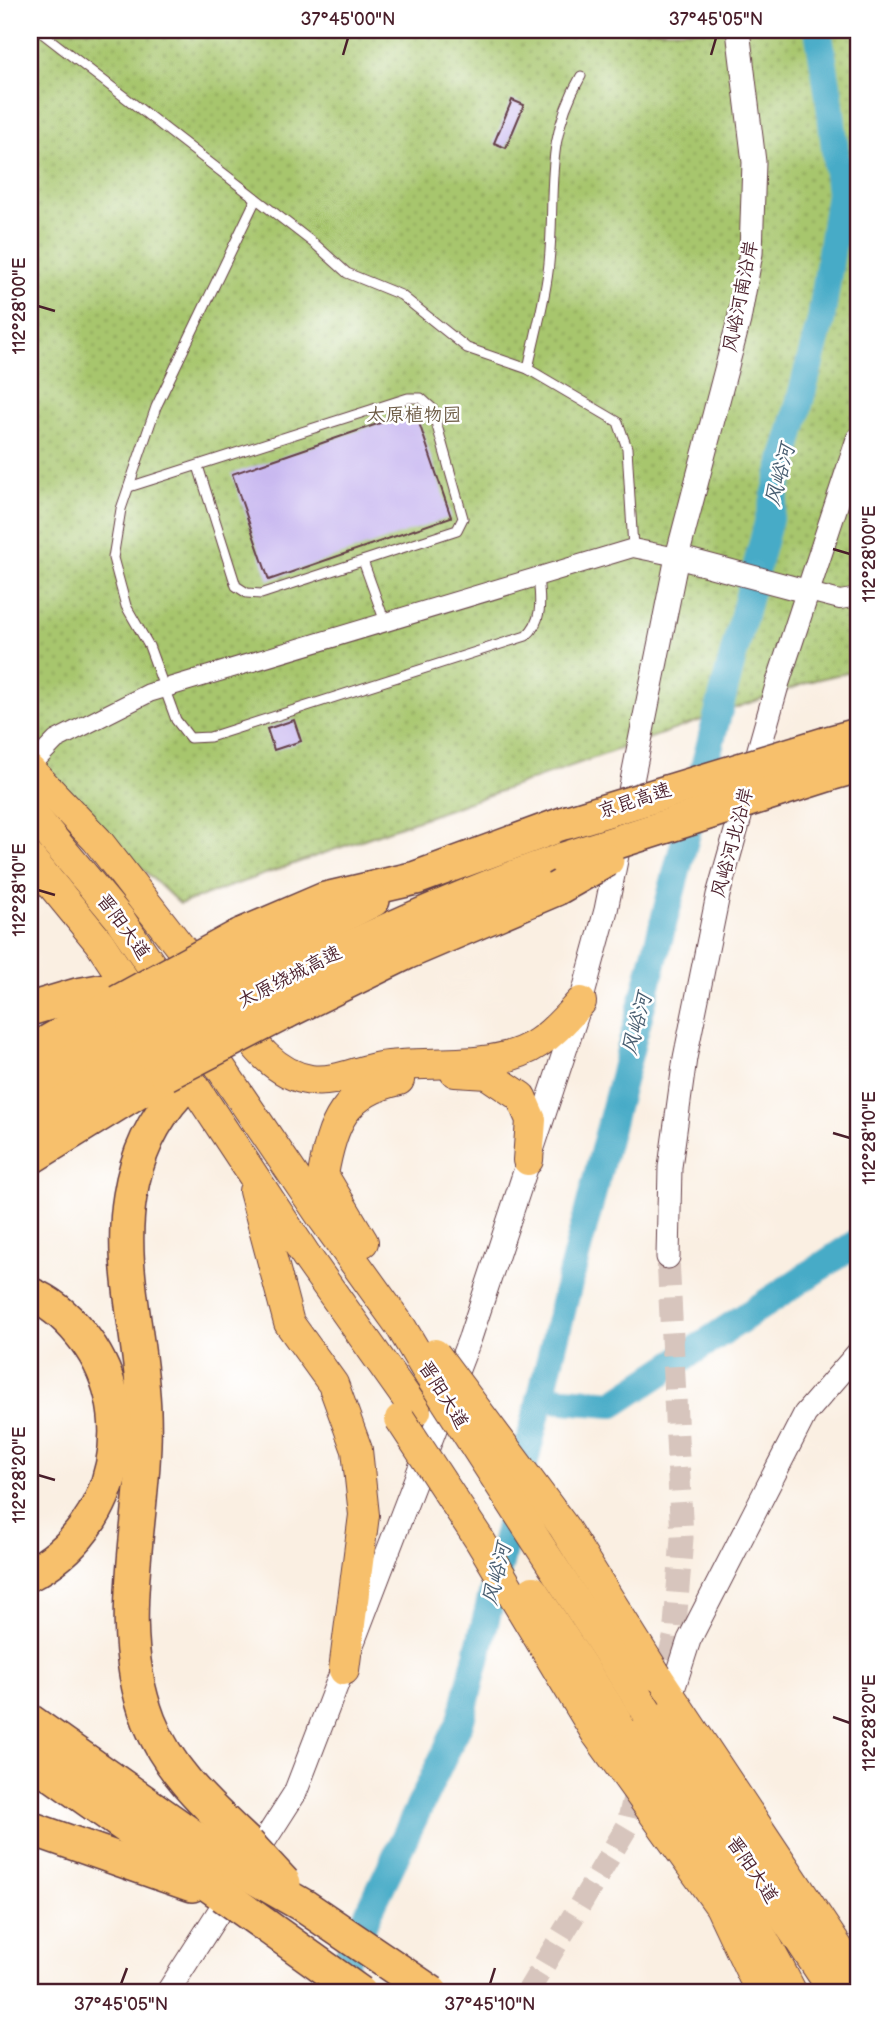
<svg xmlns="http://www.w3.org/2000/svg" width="888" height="2023" font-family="'Balsamiq Sans','LXGW WenKai TC',sans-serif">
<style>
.green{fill:url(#green-dots);stroke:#78724c;stroke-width:2}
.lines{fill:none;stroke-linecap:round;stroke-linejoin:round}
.river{stroke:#47abc7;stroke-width:28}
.building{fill:#c8b7f0}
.tertiary-tunnel{stroke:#d7c5bd;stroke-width:23;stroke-dasharray:23 11;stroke-linecap:butt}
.service-casing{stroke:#643e46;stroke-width:11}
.minor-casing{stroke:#643e46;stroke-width:20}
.tertiary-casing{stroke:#643e46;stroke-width:25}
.trunk-casing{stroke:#643e46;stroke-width:32}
.motorway-casing{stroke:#643e46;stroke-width:36}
.service{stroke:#fff;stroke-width:9}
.minor{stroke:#fff;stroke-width:18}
.tertiary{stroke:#fff;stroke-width:23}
.trunk{stroke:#f7c06c;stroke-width:30}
.motorway{stroke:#f7c06c;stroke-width:33}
.trunk-bridge-casing{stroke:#643e46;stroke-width:32;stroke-linecap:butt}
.motorway-bridge-casing{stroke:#643e46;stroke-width:36;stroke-linecap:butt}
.trunk-bridge{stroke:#f7c06c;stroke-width:30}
.motorway-bridge{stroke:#f7c06c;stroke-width:33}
.ticks{fill:none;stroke:#4a1f2b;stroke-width:2.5}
.labels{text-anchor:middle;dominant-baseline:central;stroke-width:5;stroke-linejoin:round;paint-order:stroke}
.street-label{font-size:19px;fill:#4a1f2b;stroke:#fff}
.park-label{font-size:19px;fill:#6b5942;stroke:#fff}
.water-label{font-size:21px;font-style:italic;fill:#495e71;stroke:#fff}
.neatline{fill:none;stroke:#4a1f2b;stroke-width:2.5}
.ticks-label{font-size:18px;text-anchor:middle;fill:#4a1f2b}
</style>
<defs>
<pattern id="green-dots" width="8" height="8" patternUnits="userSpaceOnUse" patternTransform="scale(1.75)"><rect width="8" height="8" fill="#a7c66d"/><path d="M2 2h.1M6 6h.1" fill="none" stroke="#8aa05a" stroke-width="1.8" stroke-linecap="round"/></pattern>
</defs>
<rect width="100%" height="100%" fill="#fff"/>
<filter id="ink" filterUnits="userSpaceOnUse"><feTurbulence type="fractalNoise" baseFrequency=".0143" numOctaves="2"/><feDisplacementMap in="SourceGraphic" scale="14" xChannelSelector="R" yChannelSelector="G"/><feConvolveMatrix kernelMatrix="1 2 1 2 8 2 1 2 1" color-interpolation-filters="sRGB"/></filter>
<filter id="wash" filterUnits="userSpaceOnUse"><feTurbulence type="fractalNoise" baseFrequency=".00686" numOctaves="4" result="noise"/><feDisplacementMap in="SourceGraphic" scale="28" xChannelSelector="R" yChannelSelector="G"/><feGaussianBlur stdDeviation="1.57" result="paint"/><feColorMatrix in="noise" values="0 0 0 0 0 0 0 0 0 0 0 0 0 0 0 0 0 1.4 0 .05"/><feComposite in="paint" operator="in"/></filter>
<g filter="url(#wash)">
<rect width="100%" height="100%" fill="#faefe2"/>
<path class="green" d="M30 30H858V670L815 680 180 904 30 764Z"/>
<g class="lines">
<g class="river">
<path d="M540 1398 613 1404 858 1242"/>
<path d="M330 1993 461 1720 566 1295 821 320 840 193 829 96 818 30"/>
</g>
</g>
<g id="blocks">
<g class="building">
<path d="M512 100 524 105 506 148 494 143Z"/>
<path d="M415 411 451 517 269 580 232 474Z"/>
<path d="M294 720 301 741 274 750 267 729Z"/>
</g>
</g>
</g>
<g filter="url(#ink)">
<use href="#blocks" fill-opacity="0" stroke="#643e46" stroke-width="2"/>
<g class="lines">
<g class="tertiary-tunnel">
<path d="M660 1693 674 1638 682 1538 668 1257"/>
<path d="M527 1993 627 1827 639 1777"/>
</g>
<g class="service-casing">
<g id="service">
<path d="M38 30 316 245 347 273 401 295 467 348 528 369 618 422 627 448 633 548"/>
<path d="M256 199 156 407 121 509 113 558 126 606 149 646 176 720 190 738 210 737 526 636C544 620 540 598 538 576"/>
<path d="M528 369C535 334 546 298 549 263 556 192 543 141 581 76"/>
<path d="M129 487 408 398H421L432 408 463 518 457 530 261 594 247 593 236 586 198 466"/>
<path d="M363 561 385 622"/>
</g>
</g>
<g class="minor-casing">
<g id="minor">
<path d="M809 592 840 600 858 597"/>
<path d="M30 767 56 740 149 693 633 548 677 557"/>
</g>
</g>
<g class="tertiary-casing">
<g id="tertiary">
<path d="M677 557 809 592"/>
<path d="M668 1257 670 1167 685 1058 718 895 778 682 858 439"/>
<path d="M671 1696 689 1640 805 1414 858 1353"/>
<path d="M167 1993 295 1793 470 1338 581 1002 606 910 677 557 739 320 751 253 754 162 738 30"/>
</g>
</g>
<g class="trunk-casing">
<g id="trunk">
<path d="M30 770 97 840 205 979"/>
<path d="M30 811 119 918 324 1220 401 1327 430 1376"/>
<path d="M30 858 99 942 309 1260 416 1411"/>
<path d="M231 1013C251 1041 274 1075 311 1080 335 1083 357 1071 380 1067 429 1059 495 1072 538 1043 555 1032 567 1017 581 1002"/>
<path d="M455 1072 487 1074 521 1097 531 1120 528 1160"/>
<path d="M254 1191 289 1323 333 1384 357 1450 364 1515 344 1670"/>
<path d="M363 1242 323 1175C332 1123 344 1092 399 1080"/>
<path d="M657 1676 858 1978"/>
<path d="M647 1712 835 1993"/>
<path d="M617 1720C680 1808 744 1896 792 1993"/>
<path d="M596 1733 720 1906 761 1993"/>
</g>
</g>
<g class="motorway-casing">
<g id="motorway">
<path d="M828 743 858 735"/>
<path d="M830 774 858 766"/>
<path d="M241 935 325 899 416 878 568 822"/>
<path d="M256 959 373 900"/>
<path d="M271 986C367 938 462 894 564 859"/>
<path d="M30 1009 77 995 111 989"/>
<path d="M286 1012 406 953 556 889"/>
<path d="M30 1052 118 1002"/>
<path d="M30 1086 134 1025"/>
<path d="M179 1092C152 1121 136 1158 130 1196 118 1267 142 1341 144 1412 148 1515 110 1621 149 1721 169 1772 209 1807 248 1844"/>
<path d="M30 1122 149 1052"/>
<path d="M30 1158 166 1074"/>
<path d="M30 1294C50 1302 66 1316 80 1333 144 1409 119 1529 30 1574"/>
<path d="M30 1721 238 1868"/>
<path d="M30 1759 223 1895"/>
<path d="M30 1828 192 1885"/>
</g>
</g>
<use href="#service" class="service"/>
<use href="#minor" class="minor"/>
<use href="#tertiary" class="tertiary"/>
<use href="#trunk" class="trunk"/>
<use href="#motorway" class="motorway"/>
<g class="trunk-bridge-casing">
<g id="trunk-bridge">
<path d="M435 1354 563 1526 657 1676"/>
<path d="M430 1376 647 1712"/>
<path d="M400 1419 479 1539 596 1733"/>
<path d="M533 1591 617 1720"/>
</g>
</g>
<g class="motorway-bridge-casing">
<g id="motorway-bridge">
<path d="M568 822 828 743"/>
<path d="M564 859 830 774"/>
<path d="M556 889 607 860"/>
<path d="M118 1002 241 935"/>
<path d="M134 1025 256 959"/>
<path d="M149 1052 271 986"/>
<path d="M166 1074 286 1012"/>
<path d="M248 1844 284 1883"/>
<path d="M238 1868 304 1906 432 1993"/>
<path d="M223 1895 360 1993"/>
</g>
</g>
<use href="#trunk-bridge" class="trunk-bridge"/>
<use href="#motorway-bridge" class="motorway-bridge"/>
</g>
</g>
<path class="ticks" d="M343 55 348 38M711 55 716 38M38 306 55 311M833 549 850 554M38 890 55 895M833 1133 850 1138M38 1475 55 1480M833 1717 850 1723M121 1984 127 1968M490 1984 495 1968"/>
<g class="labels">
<g class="street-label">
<text transform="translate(741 296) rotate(-79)">风峪河南沿岸</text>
<text transform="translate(635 801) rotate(-18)">京昆高速</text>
<text transform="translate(733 842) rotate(-75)">风峪河北沿岸</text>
<text transform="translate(123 927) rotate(54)">晋阳大道</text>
<text transform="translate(290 977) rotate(-27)">太原绕城高速</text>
<text transform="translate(443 1395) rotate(58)">晋阳大道</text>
<text transform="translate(752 1870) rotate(56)">晋阳大道</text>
</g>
<g class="park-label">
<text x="414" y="415">太原植物园</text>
</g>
<g class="water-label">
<text transform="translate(780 475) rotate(-75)">风峪河</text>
<text transform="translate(637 1024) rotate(-75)">风峪河</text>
<text transform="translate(497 1574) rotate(-76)">风峪河</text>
</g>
</g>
<rect width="888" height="2023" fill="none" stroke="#fff" stroke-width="77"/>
<rect x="38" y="38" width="812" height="1946" class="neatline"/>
<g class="ticks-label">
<text x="348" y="25">37°45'00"N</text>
<text x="716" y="25">37°45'05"N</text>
<text transform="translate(19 306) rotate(-90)" y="6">112°28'00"E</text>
<text transform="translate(869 554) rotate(-90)" y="6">112°28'00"E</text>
<text transform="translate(19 890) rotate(-90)" y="6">112°28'10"E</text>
<text transform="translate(869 1138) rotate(-90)" y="6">112°28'10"E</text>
<text transform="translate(19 1475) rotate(-90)" y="6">112°28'20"E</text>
<text transform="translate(869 1723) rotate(-90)" y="6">112°28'20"E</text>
<text x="121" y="2010">37°45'05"N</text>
<text x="490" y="2010">37°45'10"N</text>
</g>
</svg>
